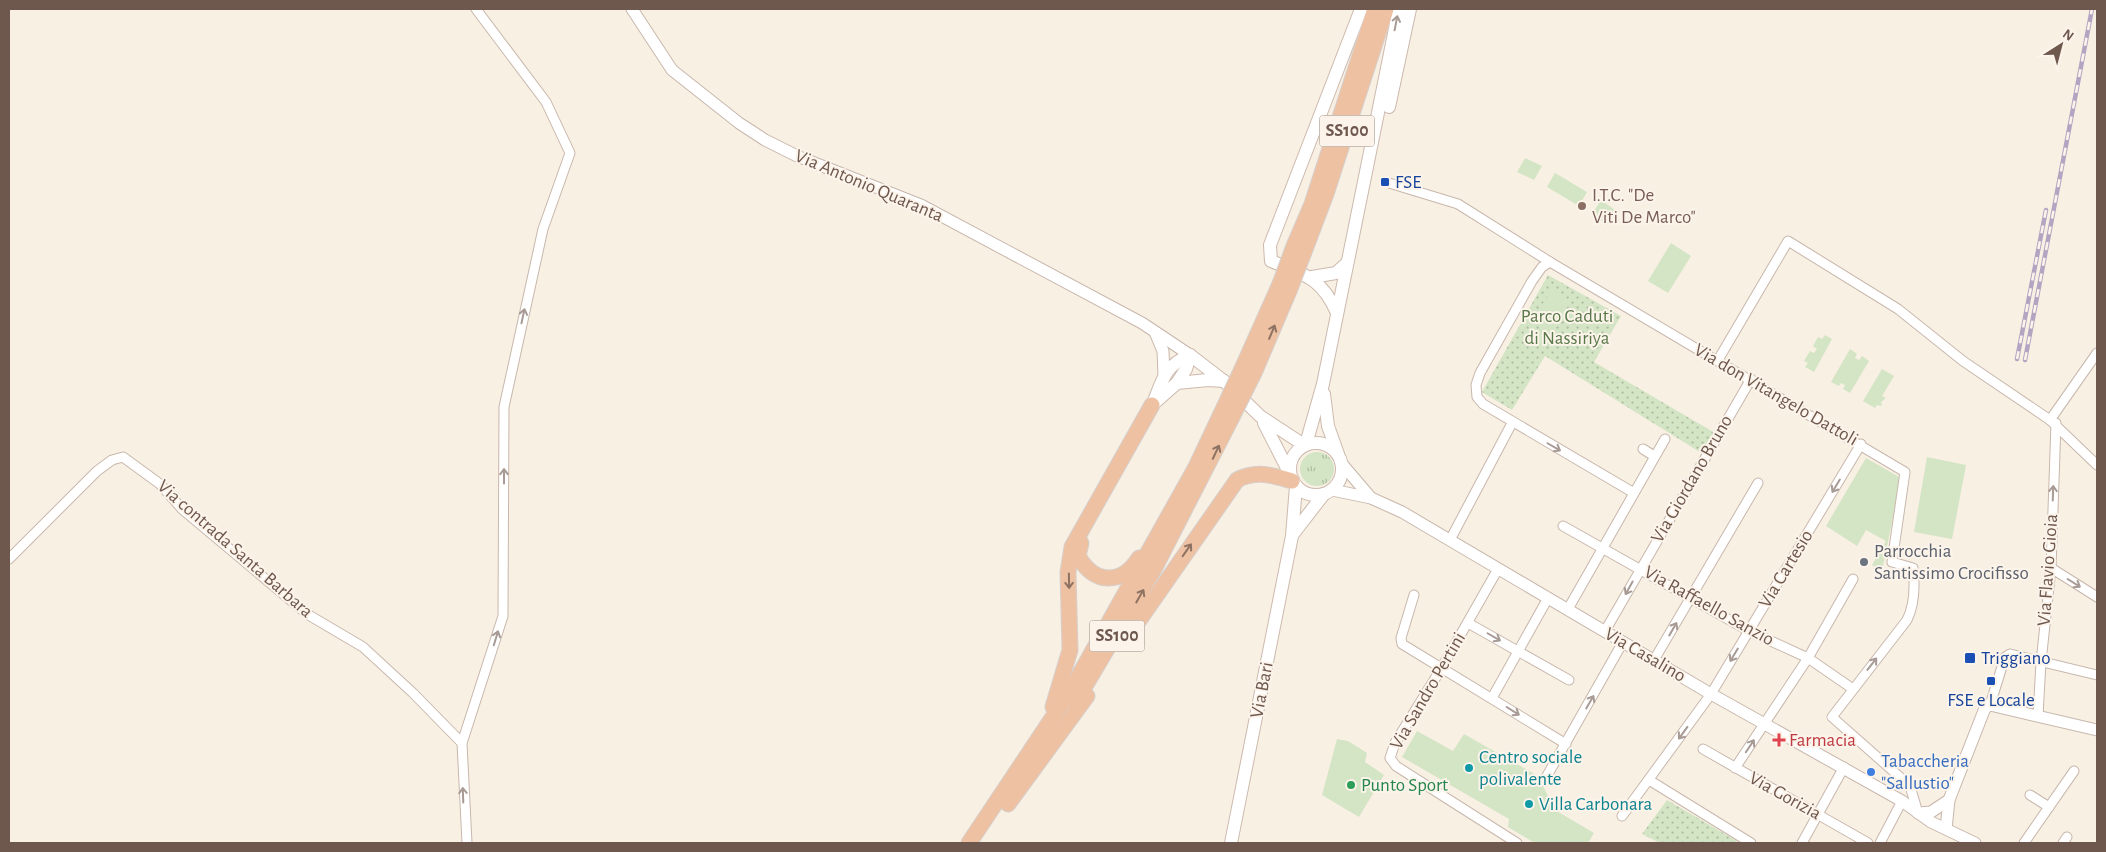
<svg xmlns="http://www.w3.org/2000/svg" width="2106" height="852" font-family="'Alegreya Sans',sans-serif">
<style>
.grass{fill:url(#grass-tufts)}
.park{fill:url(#park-dots)}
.garden{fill:#d3e5c5}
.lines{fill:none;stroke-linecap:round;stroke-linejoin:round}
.minor-casing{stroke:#c8b7ac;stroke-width:11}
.tertiary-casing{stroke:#c8b7ac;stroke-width:13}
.secondary-casing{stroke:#cdb9ad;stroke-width:14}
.trunk-casing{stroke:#d6d0cd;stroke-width:17}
.minor{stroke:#fff;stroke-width:9}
.tertiary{stroke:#fff;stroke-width:11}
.secondary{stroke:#fff;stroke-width:12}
.trunk{stroke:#eec1a3;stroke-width:15}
.rail-casing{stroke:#b2a5c1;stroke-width:4.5}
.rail{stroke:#fcf4ea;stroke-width:2.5;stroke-dasharray:8;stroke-linecap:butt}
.trunk-bridge-casing{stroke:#d6d0cd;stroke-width:17;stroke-linecap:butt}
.trunk-bridge{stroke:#eec1a3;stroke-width:15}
.oneway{stroke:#a89a94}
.oneway2{stroke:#8e7262}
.transit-dot{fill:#1a4fb4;stroke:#fcf4ea;stroke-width:2}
.education-dot{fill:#8d6e63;stroke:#fcf4ea;stroke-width:2}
.worship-dot{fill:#6b7280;stroke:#fcf4ea;stroke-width:2}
.health-dot{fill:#e0444e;stroke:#fcf4ea;stroke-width:2}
.culture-dot{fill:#0f9aa8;stroke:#fcf4ea;stroke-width:2}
.shop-dot{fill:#3f7fe0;stroke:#fcf4ea;stroke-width:2}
.leisure-dot{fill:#2e9e5b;stroke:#fcf4ea;stroke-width:2}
.labels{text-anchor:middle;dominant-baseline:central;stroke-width:4;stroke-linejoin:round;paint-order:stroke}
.shield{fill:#fcf4ea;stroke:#99867c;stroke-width:1}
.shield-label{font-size:18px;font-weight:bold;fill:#6e574d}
.transit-label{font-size:19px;fill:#164399;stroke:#fcf4ea;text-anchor:start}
.street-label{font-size:19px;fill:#6e574d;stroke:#fcf4ea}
.education-label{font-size:19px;fill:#785e54;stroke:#fcf4ea;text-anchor:start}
.park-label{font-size:19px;fill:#59794a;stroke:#fcf4ea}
.worship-label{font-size:19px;fill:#5b616d;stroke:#fcf4ea;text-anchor:start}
.health-label{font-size:19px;fill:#be3a42;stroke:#fcf4ea;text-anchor:start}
.culture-label{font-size:19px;fill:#0d838f;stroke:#fcf4ea;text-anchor:start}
.shop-label{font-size:19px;fill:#366cbe;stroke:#fcf4ea;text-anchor:start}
.leisure-label{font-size:19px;fill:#27864d;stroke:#fcf4ea;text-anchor:start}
</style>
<defs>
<pattern id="grass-tufts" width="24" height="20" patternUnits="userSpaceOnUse" patternTransform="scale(1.25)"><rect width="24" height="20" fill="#d3e5c5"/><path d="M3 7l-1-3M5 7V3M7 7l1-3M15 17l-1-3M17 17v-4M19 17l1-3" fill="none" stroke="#afbca2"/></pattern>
<pattern id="park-dots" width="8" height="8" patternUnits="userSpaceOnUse" patternTransform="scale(1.25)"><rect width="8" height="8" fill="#d3e5c5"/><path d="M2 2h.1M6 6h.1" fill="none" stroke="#afbca2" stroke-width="1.8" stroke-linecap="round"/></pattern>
</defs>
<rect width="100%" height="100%" fill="#f9f0e4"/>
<circle class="grass" cx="1317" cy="469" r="17"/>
<g class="park">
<path d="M1548 275 1621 316 1594 362 1715 433 1703 454 1545 356 1512 410 1482 392Z"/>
<path d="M1667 800 1737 841 1736 843H1660L1642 834Z"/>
</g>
<g class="garden">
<path d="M1525 158 1542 166 1534 180 1517 172Z"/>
<path d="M1555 173 1587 192 1579 206 1547 187Z"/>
<path d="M1601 200 1615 210 1607 225 1592 214Z"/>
<path d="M1671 243 1691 256 1668 293 1648 281Z"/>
<path d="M1552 289 1571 301 1551 334 1531 322Z"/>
<path d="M1825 335 1832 339 1814 372 1805 367 1808 363 1804 361 1810 351 1814 353 1817 349 1813 346 1818 337 1822 339Z"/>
<path d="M1850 349 1857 354 1855 358 1859 360 1862 356 1869 361 1850 393 1843 389 1845 385 1841 383 1839 386 1831 382Z"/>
<path d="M1882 369 1894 376 1882 396 1886 398 1881 402 1882 406 1877 405 1875 408 1863 401Z"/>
<path d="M1927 457 1966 465 1952 539 1914 532Z"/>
<path d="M1866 458 1901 478 1882 571 1872 565 1886 541 1866 530 1857 546 1826 526Z"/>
<path d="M1417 731 1453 751 1464 734 1538 776 1555 810 1594 833 1588 843H1535L1508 827 1509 819 1402 757Z"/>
<path d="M1337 739 1348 741 1367 753 1365 762 1384 775 1359 817 1322 795Z"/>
</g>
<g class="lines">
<g class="minor-casing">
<g id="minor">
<path d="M1389 183 1458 204 1550 262 1905 472 1892 562 1913 568C1915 585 1915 604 1907 620L1832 717 1910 786 1918 813"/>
<path d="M1550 262 1542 267 1532 281 1480 373 1476 385 1477 397 1483 404 1634 493"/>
<path d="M1718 360 1788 241 1898 309 1963 361 2050 420 2097 465"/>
<path d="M2050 420 2097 353"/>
<path d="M1643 449 1654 456"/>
<path d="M1563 526 1749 631 1808 658 1853 689"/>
<path d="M1450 540 1512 423"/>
<path d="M9 559 97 471 112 460 123 457 160 484 182 509 307 614 363 647 413 693 462 743"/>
<path d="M2051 568 2097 597"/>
<path d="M1498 569 1441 669 1395 743 1390 758 1396 766 1517 843"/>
<path d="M1414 595 1401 638 1402 644 1566 744"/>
<path d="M1568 609 1665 439"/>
<path d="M1468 623 1569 680"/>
<path d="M1605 631 1751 379"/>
<path d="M1654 660 1758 483"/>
<path d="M1492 698 1548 598"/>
<path d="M1990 705 2005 657 2010 654 2097 675"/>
<path d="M2038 716 2041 662 2051 568 2056 423"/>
<path d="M1703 749 1868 843"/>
<path d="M1735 768 1808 658 1853 579"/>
<path d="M1649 780 1751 843"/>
<path d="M1544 781 1623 642"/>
<path d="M2030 795 2049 807"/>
<path d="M1622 816 1711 694 1861 444"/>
<path d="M467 843 462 743 503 616 504 407 543 229 570 153 546 102 476 9"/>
<path d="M1802 843 1844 767"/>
<path d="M1880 843 1902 801"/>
<path d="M2024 843 2074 771"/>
<path d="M2063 843 2067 837"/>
</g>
</g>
<g class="tertiary-casing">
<g id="tertiary">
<path d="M632 9 672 70 739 123 765 140 797 156 921 205 1142 323 1190 355"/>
<path d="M1155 332 1163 351 1164 375"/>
<path d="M1342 464 1371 498"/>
<path d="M1332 490 1371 498 1402 512 1711 694 1902 801 1931 822 1975 843"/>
<path d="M1918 813 1931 812 1949 800"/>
<path d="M1946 829 1949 800 1985 708 1990 705 2097 730"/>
</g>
</g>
<g class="secondary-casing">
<g id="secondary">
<path d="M1389 107 1410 9"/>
<path d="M1312 277 1336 273 1346 264"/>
<path d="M1337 313C1322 278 1304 274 1271 261L1270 245 1361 9"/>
<path d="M1190 355 1225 382 1260 416 1304 445"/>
<path d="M1177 383 1186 369 1190 355"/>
<path d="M1324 394 1328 426 1338 454"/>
<path d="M1154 401C1163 378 1166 365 1190 355"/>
<path d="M1152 405 1177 383 1208 380 1224 381"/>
<path d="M1264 423 1289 472"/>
<circle cx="1316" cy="469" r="26"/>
<path d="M1306 444 1323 384 1399 9"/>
<path d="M1293 534 1324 494"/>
<path d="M1231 843 1292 536 1296 486"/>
</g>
</g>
<g class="trunk-casing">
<g id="trunk">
<path d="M1294 246 1312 204 1375 9"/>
<path d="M1304 252 1326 194 1386 9"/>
<path d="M1242 369 1280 284"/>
<path d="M1254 373 1289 291"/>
<path d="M1081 543 1078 556C1094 584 1121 586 1139 558"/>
<path d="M1124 642 1237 480C1255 470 1273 475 1292 481"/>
<path d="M1075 703 1152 573 1232 417"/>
<path d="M1053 707 1070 650 1068 572 1072 547 1152 405"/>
<path d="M1008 804 1087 696"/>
<path d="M969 843 1071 690 1196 467 1221 414"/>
</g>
</g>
<use href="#minor" class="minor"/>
<use href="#tertiary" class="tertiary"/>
<use href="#secondary" class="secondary"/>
<use href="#trunk" class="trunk"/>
<g class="rail-casing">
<g id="rail">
<path d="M2017 359 2046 210"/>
<path d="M2025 360 2092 9"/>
</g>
</g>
<use href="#rail" class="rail"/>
<g class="trunk-bridge-casing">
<g id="trunk-bridge">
<path d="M1280 284 1294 246"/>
<path d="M1289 291 1304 252"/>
<path d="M1221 414 1242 369"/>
<path d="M1232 417 1254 373"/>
</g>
</g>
<use href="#trunk-bridge" class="trunk-bridge"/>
</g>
<defs><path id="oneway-shaft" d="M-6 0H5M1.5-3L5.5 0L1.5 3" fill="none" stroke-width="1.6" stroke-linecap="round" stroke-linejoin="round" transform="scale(1.25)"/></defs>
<g class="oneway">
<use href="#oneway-shaft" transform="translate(1396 23) rotate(-79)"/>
<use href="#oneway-shaft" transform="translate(523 316) rotate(-78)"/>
<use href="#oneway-shaft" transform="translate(1554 447) rotate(30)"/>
<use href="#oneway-shaft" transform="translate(504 476) rotate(-90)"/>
<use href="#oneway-shaft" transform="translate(1836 486) rotate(121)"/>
<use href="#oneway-shaft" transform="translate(2053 493) rotate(-88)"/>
<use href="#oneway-shaft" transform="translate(2074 583) rotate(32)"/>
<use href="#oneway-shaft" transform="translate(1629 588) rotate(119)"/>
<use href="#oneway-shaft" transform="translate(1673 629) rotate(-60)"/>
<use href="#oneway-shaft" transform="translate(1494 637) rotate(30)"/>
<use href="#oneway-shaft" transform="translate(496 638) rotate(-73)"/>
<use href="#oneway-shaft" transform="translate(1734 655) rotate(121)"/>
<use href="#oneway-shaft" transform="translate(1872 664) rotate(-52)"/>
<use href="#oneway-shaft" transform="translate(1590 702) rotate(-60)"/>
<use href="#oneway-shaft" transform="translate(1513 711) rotate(32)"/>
<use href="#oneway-shaft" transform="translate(1683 733) rotate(126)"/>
<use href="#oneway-shaft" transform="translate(1750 746) rotate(-56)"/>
<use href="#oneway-shaft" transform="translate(463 795) rotate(-92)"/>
</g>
<g class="oneway2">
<use href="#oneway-shaft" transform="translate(1272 332) rotate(-67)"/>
<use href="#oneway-shaft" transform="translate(1216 452) rotate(-65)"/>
<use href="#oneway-shaft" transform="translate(1187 550) rotate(-55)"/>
<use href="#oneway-shaft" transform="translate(1069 581) rotate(89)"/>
<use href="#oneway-shaft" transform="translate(1140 596) rotate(-60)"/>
</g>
<g class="transit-dot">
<rect x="1380" y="177" width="10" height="10" rx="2.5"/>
<rect x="1964" y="652" width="12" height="12" rx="2.5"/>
<rect x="1986" y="676" width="10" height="10" rx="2.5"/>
</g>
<circle class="education-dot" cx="1582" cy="206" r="5"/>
<circle class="worship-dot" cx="1864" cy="562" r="5"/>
<path class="health-dot" d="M1776.5 732.5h5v5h5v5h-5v5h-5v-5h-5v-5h5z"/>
<g class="culture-dot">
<circle cx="1469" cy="768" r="5"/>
<circle cx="1529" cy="804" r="5"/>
</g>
<circle class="shop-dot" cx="1871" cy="772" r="5"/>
<circle class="leisure-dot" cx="1351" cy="785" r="5"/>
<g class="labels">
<g class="shield">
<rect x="1319.5" y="115.5" width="55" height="31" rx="4"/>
<rect x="1089.5" y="620.5" width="55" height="31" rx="4"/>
</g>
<g class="shield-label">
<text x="1347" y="131">SS100</text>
<text x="1117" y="636">SS100</text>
</g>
<g class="transit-label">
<text x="1395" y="182">FSE</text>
<text x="1981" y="658">Triggiano</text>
<text x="1991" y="700" text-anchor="middle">FSE e Locale</text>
</g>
<g class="street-label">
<text transform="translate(869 186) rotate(23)">Via Antonio Quaranta</text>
<text transform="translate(1776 395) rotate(30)">Via don Vitangelo Dattoli</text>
<text transform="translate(1692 479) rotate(-60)">Via Giordano Bruno</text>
<text transform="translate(235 549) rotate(41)">Via contrada Santa Barbara</text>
<text transform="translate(1786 569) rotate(-59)">Via Cartesio</text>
<text transform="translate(2048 570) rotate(-86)">Via Flavio Gioia</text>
<text transform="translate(1709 606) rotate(29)">Via Raffaello Sanzio</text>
<text transform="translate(1645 655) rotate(30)">Via Casalino</text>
<text transform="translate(1262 690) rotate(-79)">Via Bari</text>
<text transform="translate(1428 691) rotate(-60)">Via Sandro Pertini</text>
<text transform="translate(1785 796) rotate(29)">Via Gorizia</text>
</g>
<g class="education-label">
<text x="1592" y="195">I.T.C. "De<tspan x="1592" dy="22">Viti De Marco"</tspan></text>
</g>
<g class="park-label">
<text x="1567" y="316">Parco Caduti<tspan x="1567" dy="22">di Nassiriya</tspan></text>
</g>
<g class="worship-label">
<text x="1874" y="551">Parrocchia<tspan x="1874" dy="22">Santissimo Crocifisso</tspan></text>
</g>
<g class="health-label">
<text x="1789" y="740">Farmacia</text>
</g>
<g class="culture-label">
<text x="1479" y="757">Centro sociale<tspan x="1479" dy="22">polivalente</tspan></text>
<text x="1539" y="804">Villa Carbonara</text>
</g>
<g class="shop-label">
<text x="1881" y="761">Tabaccheria<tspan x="1881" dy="22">"Sallustio"</tspan></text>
</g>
<g class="leisure-label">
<text x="1361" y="785">Punto Sport</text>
</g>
</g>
<rect width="2106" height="852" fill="none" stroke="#6e574d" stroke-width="20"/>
<g transform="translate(2061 45) rotate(36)" stroke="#fcf4ea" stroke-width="4" paint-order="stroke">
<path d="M0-4L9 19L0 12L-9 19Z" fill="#6e574d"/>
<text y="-8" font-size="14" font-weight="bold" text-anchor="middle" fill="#6e574d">N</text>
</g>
</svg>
